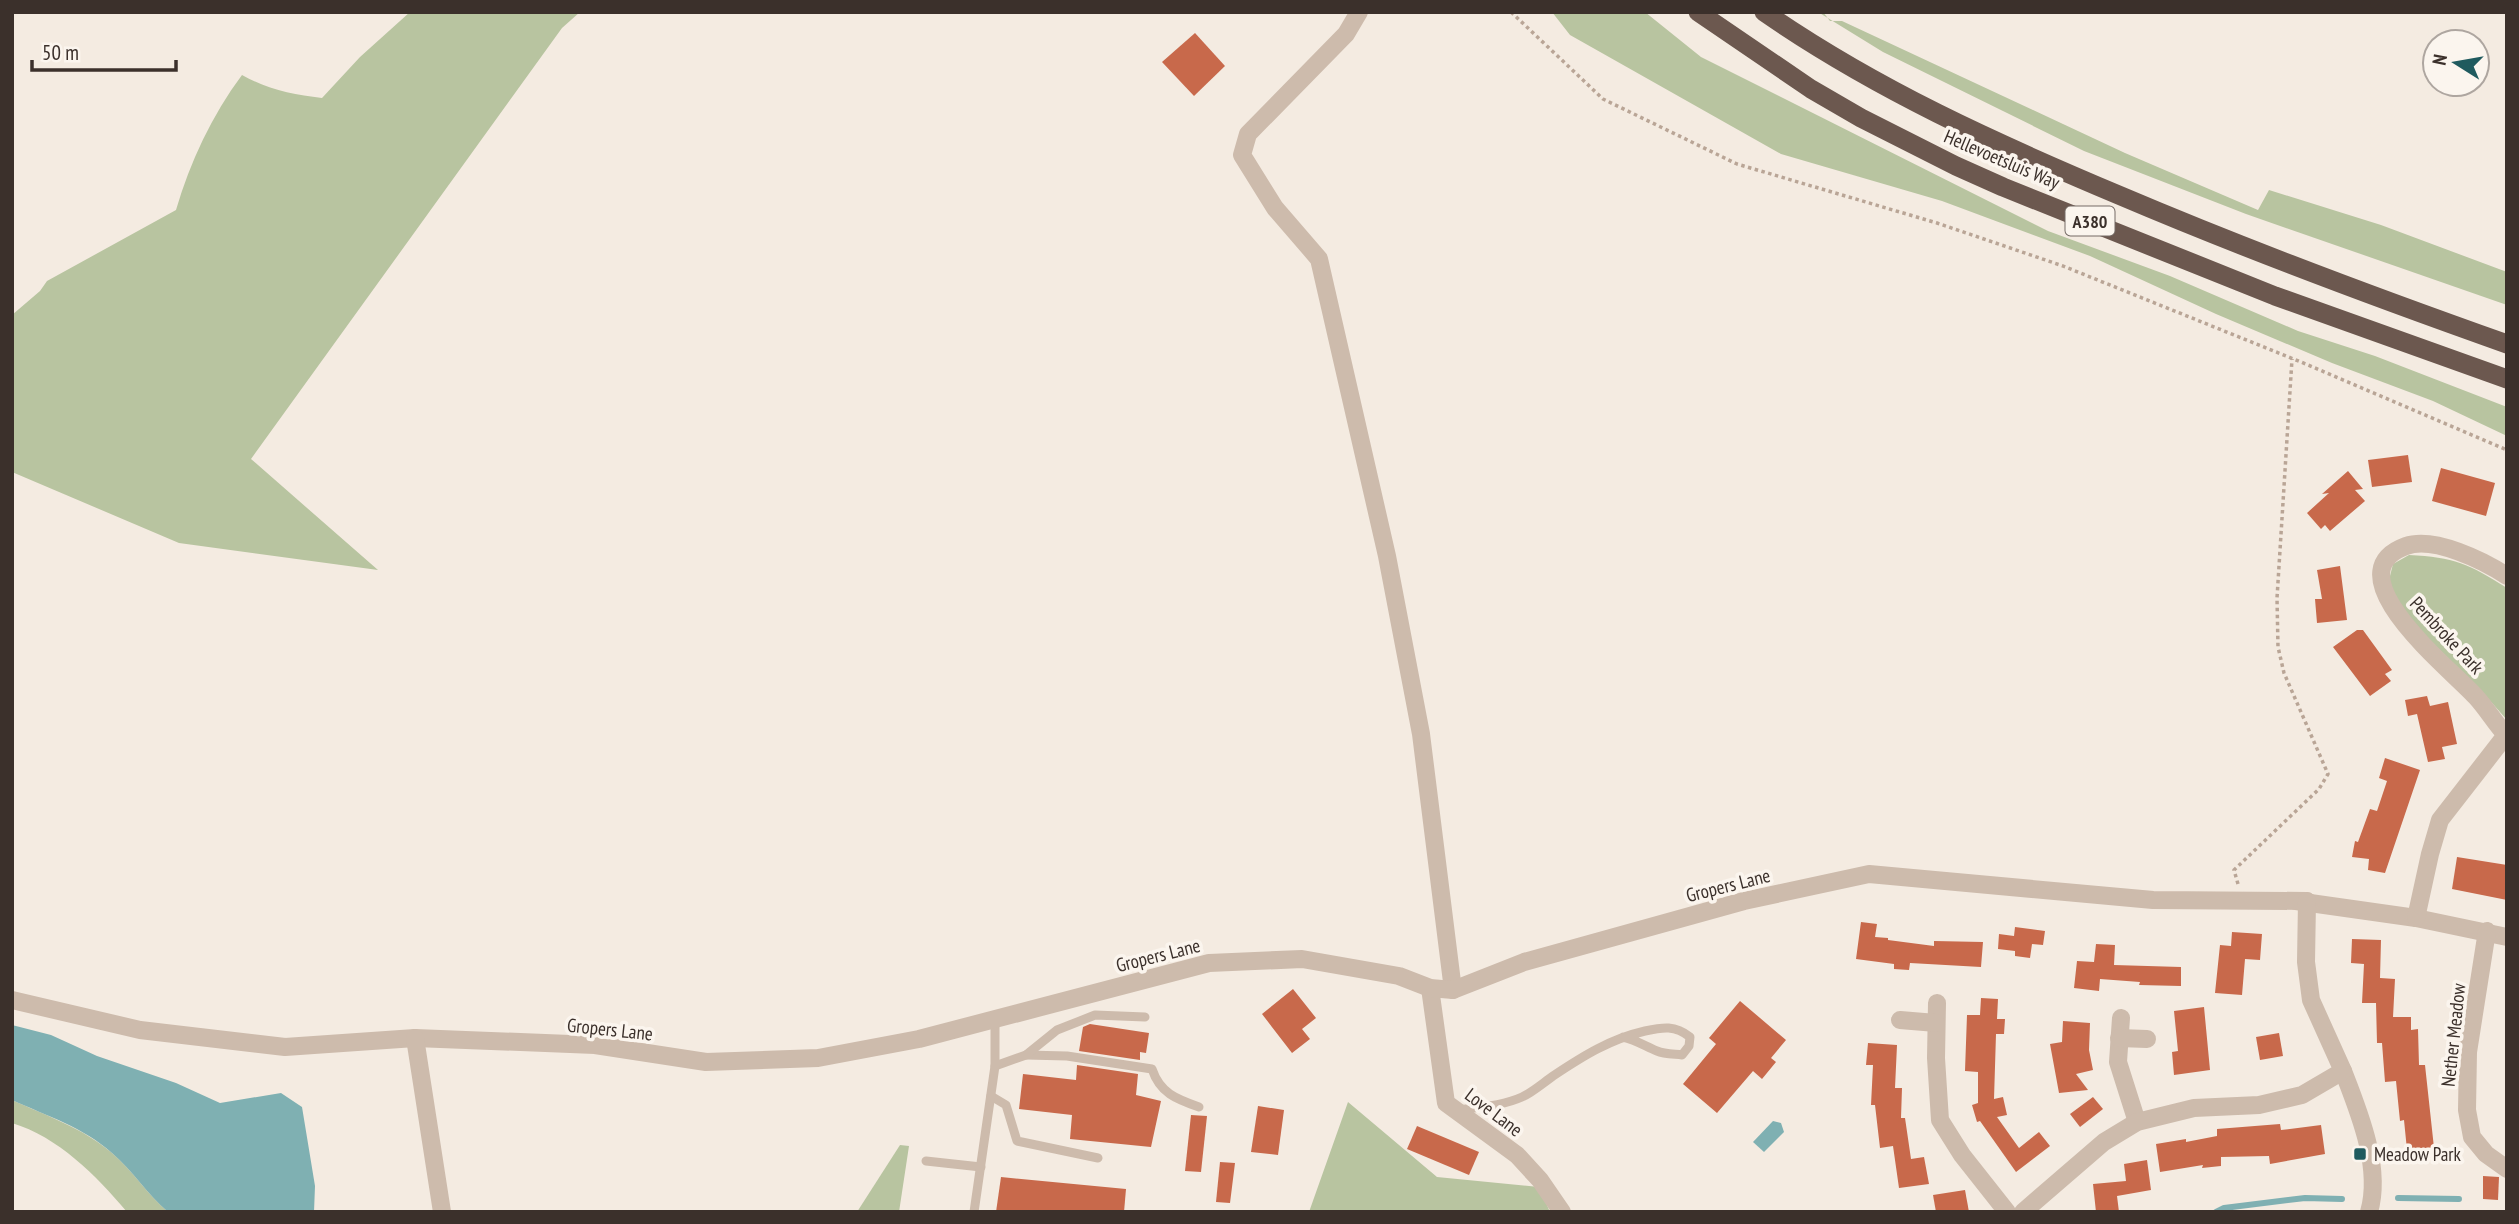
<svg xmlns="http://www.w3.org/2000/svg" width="2519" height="1224" font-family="'PT Sans Narrow',sans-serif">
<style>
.green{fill:#b8c4a0}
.water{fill:#7fb0b2}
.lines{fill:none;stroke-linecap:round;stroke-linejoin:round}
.stream{stroke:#7fb0b2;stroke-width:6}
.building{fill:#c8694b}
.path{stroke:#b9a596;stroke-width:3.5;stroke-dasharray:3.5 3.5;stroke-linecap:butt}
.service{stroke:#cdbbac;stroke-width:9}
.minor{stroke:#cdbbac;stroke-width:18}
.trunk{stroke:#6c584f;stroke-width:19}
.poi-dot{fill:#1f5a5e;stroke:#fbf5ee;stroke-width:2.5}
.labels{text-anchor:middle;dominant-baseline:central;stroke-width:7;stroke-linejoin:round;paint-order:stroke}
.shield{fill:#fbf5ee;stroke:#756b66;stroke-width:2}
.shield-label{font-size:18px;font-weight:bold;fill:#3b302b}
.street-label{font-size:19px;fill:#3b302b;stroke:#fbf5ee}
.poi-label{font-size:19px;fill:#3b302b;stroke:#fbf5ee;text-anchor:start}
</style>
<rect width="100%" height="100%" fill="#f4ebe1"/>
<g class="green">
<path d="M410 12H580L562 28 251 459 378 570 179 543 12 472V315L40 291 47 281 176 210C190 162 212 115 242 75 267 89 293 95 322 98L360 57Z"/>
<path d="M1552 12H1645L1701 57 2048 231 2170 276 2298 331 2375 356 2507 407V436L2433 401 2332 363 2216 314 2090 256 1942 201 1781 154 1570 35Z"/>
<path d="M1818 12H1823L1830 21H1842L2125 153 2258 210 2269 190 2381 225 2507 272V305L2246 214 2084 151 1883 52Z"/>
<path d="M2409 555C2454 557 2469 564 2507 588V720L2478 687 2414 625 2394 598 2389 580 2393 564Z"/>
<path d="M12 1100C47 1116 83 1128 112 1153 133 1171 147 1194 168 1212H127C96 1175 58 1137 12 1123Z"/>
<path d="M1348 1102 1437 1177 1539 1187 1550 1212H1309Z"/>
<path d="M900 1145 909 1146 899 1212H857Z"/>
</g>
<g class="water">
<path d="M12 1025 51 1035 97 1056 176 1083 220 1103 281 1093 302 1107 315 1186 314 1212H168C147 1194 133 1171 112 1153 83 1127 47 1116 12 1100Z"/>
<path d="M1773 1121 1781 1123 1784 1132 1764 1152 1753 1142Z"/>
</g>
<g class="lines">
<g class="stream">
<path d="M2398 1198 2459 1199"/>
<path d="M2216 1212 2224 1208 2305 1198 2342 1199"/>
</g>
</g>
<g class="building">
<path d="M1195 33 1225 66 1194 96 1162 62Z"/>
<path d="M2408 455 2412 482 2372 487 2368 460Z"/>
<path d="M2441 468 2495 483 2486 516 2432 501Z"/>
<path d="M2348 471 2363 489 2355 490 2365 501 2330 531 2325 525 2321 529 2307 513 2329 493 2322 494Z"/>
<path d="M2340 566 2347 620 2317 623 2315 599H2322L2317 570Z"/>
<path d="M2357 630H2363L2392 670 2385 674 2391 681 2370 696 2333 647Z"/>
<path d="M2427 696 2430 706 2448 702 2457 744 2442 747 2445 759 2428 762 2417 714 2408 716 2405 700Z"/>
<path d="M2385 758 2420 770 2385 873 2368 870 2369 859 2352 857 2355 841 2358 842 2370 809 2377 811 2387 781 2379 778Z"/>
<path d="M2457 857 2507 865V900L2452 889Z"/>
<path d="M1861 922 1877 924 1875 937 1888 938V940L1934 946V941L1983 942 1981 967 1910 963 1909 970 1894 969V964L1856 959Z"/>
<path d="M2015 927 2045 931 2043 945 2032 944 2030 958 2015 956V951L1998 949 1999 934 2014 936Z"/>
<path d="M2232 932 2262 934 2260 960 2245 959 2242 995 2215 993 2220 945 2231 946Z"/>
<path d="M2352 939 2381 940 2380 978 2395 979 2393 1017H2411V1030L2418 1029 2419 1065H2425L2435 1157 2408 1160 2404 1120 2400 1121 2396 1081 2385 1082 2382 1043H2377L2376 1003H2362L2364 964 2351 963Z"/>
<path d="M2096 944 2115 945 2114 965 2181 967V986L2139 985 2140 982 2100 979 2099 991 2074 988 2077 961 2094 962Z"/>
<path d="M1293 989 1316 1018 1302 1029 1310 1039 1292 1053 1262 1014Z"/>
<path d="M1981 998 1998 999 1997 1019H2005L2004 1034H1996L1994 1099 2003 1097 2007 1115 1997 1117 2019 1148 2039 1132 2050 1146 2016 1172 1980 1121 1977 1122 1972 1105 1978 1103V1072L1965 1071 1967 1015H1980Z"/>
<path d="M1740 1001 1786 1040 1771 1058 1776 1062 1762 1079 1753 1071 1717 1113 1683 1084 1716 1044 1709 1038Z"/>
<path d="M2204 1007 2210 1070 2174 1075 2172 1052 2178 1051 2174 1011Z"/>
<path d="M2063 1021 2090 1023 2089 1050 2093 1070 2076 1074 2088 1090 2059 1093 2050 1044 2062 1042Z"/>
<path d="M1090 1024 1149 1033 1146 1053 1140 1052V1060L1079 1051 1083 1027Z"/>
<path d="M2279 1033 2283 1056 2260 1060 2256 1037Z"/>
<path d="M1868 1043 1897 1045 1895 1088H1902L1901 1118H1905L1911 1159 1924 1157 1929 1184 1899 1188 1893 1146 1880 1148 1875 1105H1871L1873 1065H1866Z"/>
<path d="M1077 1065 1138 1074 1136 1095 1161 1101 1151 1147 1070 1139 1072 1115 1019 1109 1023 1074 1076 1080Z"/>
<path d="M2093 1097 2103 1109 2080 1127 2070 1114Z"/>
<path d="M1258 1106 1284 1110 1278 1155 1251 1152Z"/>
<path d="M1191 1115 1207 1116 1201 1172 1185 1171Z"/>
<path d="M2280 1124 2281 1130 2321 1125 2325 1154 2270 1164 2269 1156 2221 1157V1166L2202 1168 2203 1165 2160 1172 2156 1144 2186 1139V1142L2217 1136V1129Z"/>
<path d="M1417 1126 1479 1152 1469 1175 1407 1149Z"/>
<path d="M2147 1160 2151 1190 2117 1196 2119 1212H2096L2093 1184 2126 1181 2124 1164Z"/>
<path d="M1220 1162 1235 1163 1230 1203 1216 1202Z"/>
<path d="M2483 1176 2499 1177 2498 1200 2483 1199Z"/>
<path d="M1001 1177 1126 1189 1124 1212H996Z"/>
<path d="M1965 1190 1969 1212H1936L1933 1195Z"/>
</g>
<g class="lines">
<g class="path">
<path d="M1511 12 1603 99 1737 164 1937 223 2063 266 2301 362 2507 450"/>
<path d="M2238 884 2234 870 2319 789 2328 774 2284 673 2278 647 2277 598 2292 359"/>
</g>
<g class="service">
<path d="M1026 1055 1067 1056 1152 1069C1160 1093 1176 1099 1199 1107"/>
<path d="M995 1066 1026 1055 1057 1030 1095 1015 1145 1017"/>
<path d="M991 1096 1006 1105 1017 1141 1098 1158"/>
<path d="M1459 1110C1480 1107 1502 1106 1522 1097 1533 1092 1543 1083 1553 1076 1583 1056 1610 1039 1645 1031 1663 1027 1675 1025 1690 1037L1689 1046 1682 1055C1674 1054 1664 1054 1657 1051 1645 1046 1636 1040 1623 1037"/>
<path d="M926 1161 981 1167"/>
<path d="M974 1212 995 1066V1019"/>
</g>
<g class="minor">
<path d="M1359 12 1346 34 1248 134 1242 155 1275 208 1319 259 1387 556 1421 734 1453 990"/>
<path d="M2296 901 2416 918 2507 937"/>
<path d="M2416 918 2430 854 2440 820 2506 735C2495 723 2487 709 2476 697 2453 671 2329 574 2406 546 2434 536 2484 561 2507 576"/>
<path d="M2487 931 2468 1052 2467 1110 2472 1137 2486 1154 2507 1169"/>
<path d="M1430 988 1446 1103 1517 1155 1540 1180 1562 1212"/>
<path d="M12 1000 140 1030 285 1047 415 1038 595 1045 706 1062 818 1058 919 1039 1209 963 1302 959 1399 976 1430 988 1453 990 1524 962 1744 901 1869 874 2153 900 2307 901"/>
<path d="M1937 1003 1936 1058 1940 1120 1962 1155 2007 1212"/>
<path d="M2121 1018 2118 1062 2137 1122"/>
<path d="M1900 1020 1936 1023"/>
<path d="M415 1038 442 1212"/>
<path d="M2119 1038 2147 1039"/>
<path d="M2343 1071C2359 1112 2382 1168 2369 1212"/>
<path d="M2023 1212 2104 1142 2137 1122 2194 1108 2259 1105 2302 1095 2343 1071 2311 1000 2306 962 2307 901"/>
</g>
<g class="trunk">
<path d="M1698 12 1811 89 1861 118 1956 166 2003 187 2275 296 2507 379"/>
<path d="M1764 12C1877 90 1995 143 2121 196 2248 250 2377 298 2507 344"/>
</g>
</g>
<rect class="poi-dot" x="2353" y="1147" width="14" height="14" rx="3.5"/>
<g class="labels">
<rect class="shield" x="2065.5" y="206.5" width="49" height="29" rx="5"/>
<g class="shield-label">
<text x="2090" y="221">A380</text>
</g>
<g class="street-label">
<text transform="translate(2002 159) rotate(23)">Hellevoetsluis Way</text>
<text transform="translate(2447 635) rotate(47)">Pembroke Park</text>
<text transform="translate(1728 885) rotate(-14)">Gropers Lane</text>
<text transform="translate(1158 955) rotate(-14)">Gropers Lane</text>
<text transform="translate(610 1029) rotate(6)">Gropers Lane</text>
<text transform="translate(2453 1035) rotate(-84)">Nether Meadow</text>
<text transform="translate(1494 1112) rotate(37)">Love Lane</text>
</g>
<g class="poi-label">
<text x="2374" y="1154">Meadow Park</text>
</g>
</g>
<rect width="2519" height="1224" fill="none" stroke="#3b302b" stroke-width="28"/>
<g transform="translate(2456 63) rotate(281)"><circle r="33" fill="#fbf5ee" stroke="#aea6a0" stroke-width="2"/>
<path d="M0-5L12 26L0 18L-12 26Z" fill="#1f5a5e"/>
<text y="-10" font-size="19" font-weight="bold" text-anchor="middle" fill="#3b302b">N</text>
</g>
<path d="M32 60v10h144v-10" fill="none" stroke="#3b302b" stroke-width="3.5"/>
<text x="42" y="60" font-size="21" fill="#3b302b" stroke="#fbf5ee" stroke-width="5" paint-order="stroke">50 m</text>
</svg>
